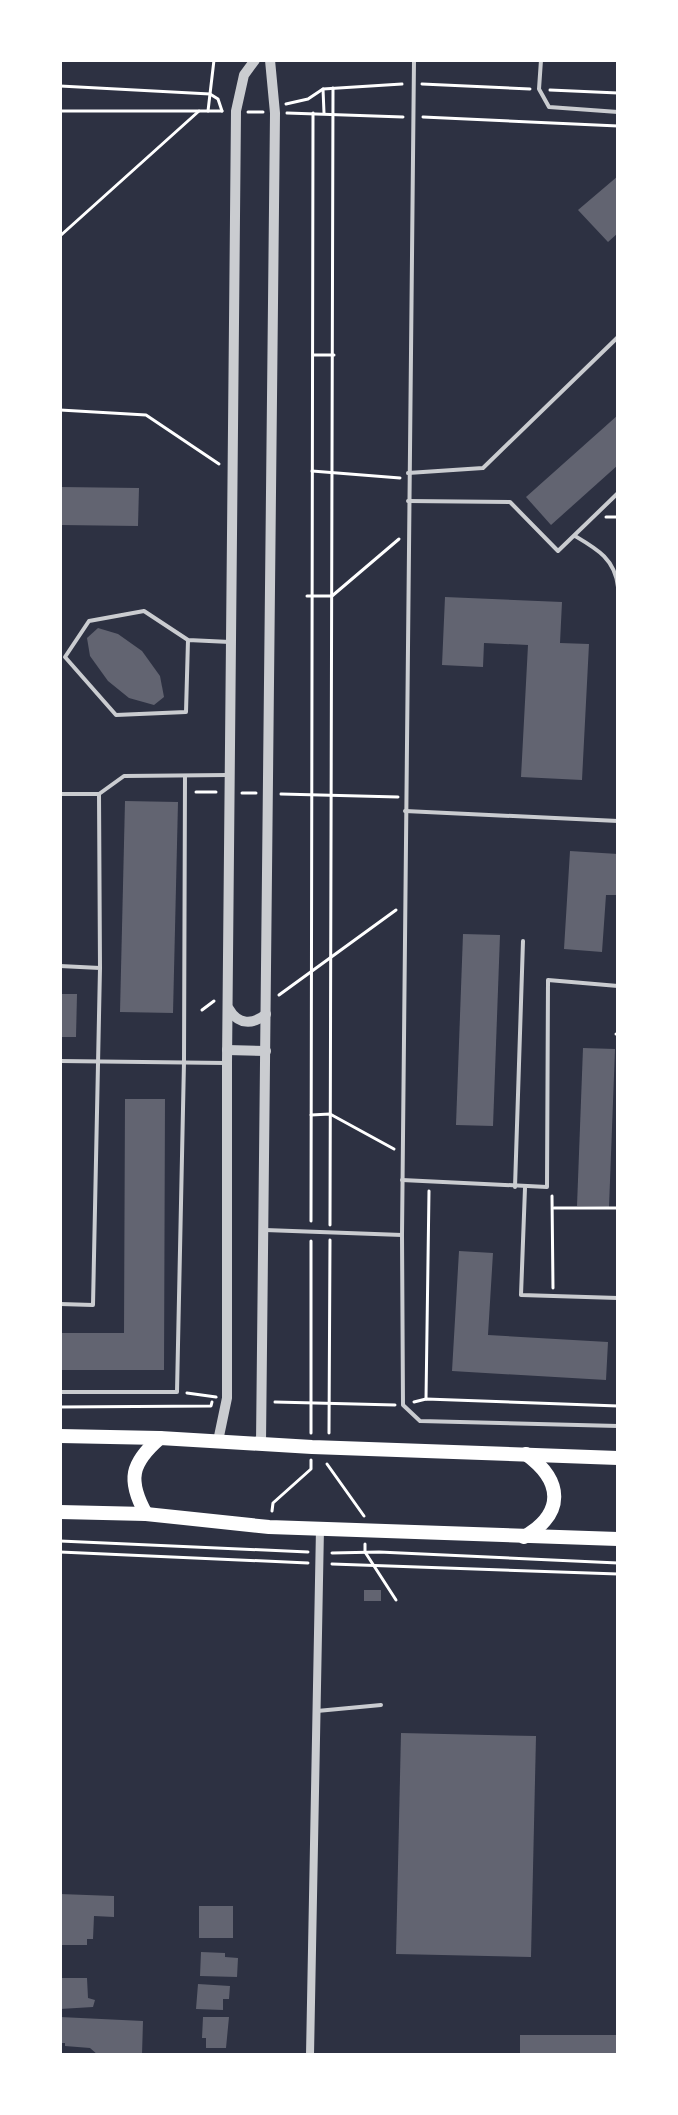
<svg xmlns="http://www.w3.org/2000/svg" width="678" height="2115" font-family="'Fira Sans Condensed',sans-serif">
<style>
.building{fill:#626471}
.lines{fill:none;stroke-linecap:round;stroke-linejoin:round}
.path{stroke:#fff;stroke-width:3}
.service{stroke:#caccd0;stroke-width:4}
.minor{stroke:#caccd0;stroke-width:8}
.tertiary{stroke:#caccd0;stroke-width:10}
.primary{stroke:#fff;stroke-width:14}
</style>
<rect width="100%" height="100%" fill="#2d3142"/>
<g class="building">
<path d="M618 176V233L608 242 578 210Z"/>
<path d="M618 415V465L551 525 526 497Z"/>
<path d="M61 487 139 488 138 526 61 525Z"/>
<path d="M445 597 562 602 560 643 589 644 582 780 521 777 528 645 484 643 483 667 442 665Z"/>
<path d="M98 628 118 634 142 651 160 676 164 697 154 705 129 698 108 681 90 656 87 638Z"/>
<path d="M125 801 178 802 173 1013 120 1012Z"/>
<path d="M570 851 618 854V895H606L602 952 564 949Z"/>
<path d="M463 934 500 935 493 1126 456 1125Z"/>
<path d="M60 994H77L76 1037H60Z"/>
<path d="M583 1048 615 1049 609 1207 577 1206Z"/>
<path d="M125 1099H165L164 1370H60V1333H124Z"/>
<path d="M459 1251 493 1253 488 1335 608 1342 606 1380 452 1371Z"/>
<rect x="364" y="1590" width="17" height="11"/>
<path d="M401 1733 536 1736 531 1957 396 1954Z"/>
<path d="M60 1894 114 1896V1917L94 1916 93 1939H87V1945H60Z"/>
<rect x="199" y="1906" width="34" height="32"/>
<path d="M201 1952 225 1953V1957L238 1958 237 1977 200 1976Z"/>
<path d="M60 1978H87L88 1998 95 2000 93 2007 60 2009Z"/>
<path d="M198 1984 230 1986 229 1999H223V2010L196 2009Z"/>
<path d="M60 2017 143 2021 142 2055H98L90 2048 65 2046V2043H60Z"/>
<path d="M203 2017H229L226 2048H206V2038H202Z"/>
<rect x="520" y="2035" width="98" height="20"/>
</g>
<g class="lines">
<g class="path">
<path d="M422 84 530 89"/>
<path d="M60 86 210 94 218 99 222 111"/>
<path d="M323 89 324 113"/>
<path d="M550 90 618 93"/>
<path d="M286 104 308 99 323 89 402 84"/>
<path d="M60 111H222"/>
<path d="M208 111 214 60"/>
<path d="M248 112H263"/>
<path d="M287 113 403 117"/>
<path d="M423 117 618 126"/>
<path d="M60 236 199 111"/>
<path d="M314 355H334"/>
<path d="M60 410 146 415 219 464"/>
<path d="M312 471 400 478"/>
<path d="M606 517H618"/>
<path d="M307 596H332L399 539"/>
<path d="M196 792H216"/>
<path d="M242 793H256"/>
<path d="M281 794 398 797"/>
<path d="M279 995 396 910"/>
<path d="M202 1010 214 1001"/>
<path d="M616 1034H618"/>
<path d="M311 1115 330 1114 394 1149"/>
<path d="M552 1196 553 1288"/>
<path d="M554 1208H618"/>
<path d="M311 1221 313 113"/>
<path d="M330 1225 333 88"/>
<path d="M311 1241V1433"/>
<path d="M187 1393 216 1397"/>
<path d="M426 1399 429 1191"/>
<path d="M275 1402 395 1405"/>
<path d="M414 1402 426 1399 618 1406"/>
<path d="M60 1407 211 1406 212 1402"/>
<path d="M329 1433 330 1240"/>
<path d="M327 1464 364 1516"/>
<path d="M272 1511 273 1503 311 1469V1460"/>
<path d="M60 1541 308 1552"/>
<path d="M365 1544V1552L396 1600"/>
<path d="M60 1552 308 1563"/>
<path d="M332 1553 379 1552 618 1563"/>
<path d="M332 1564 618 1574"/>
</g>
<g class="service">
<path d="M414 60 402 1235 403 1405 420 1421 618 1426"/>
<path d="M541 60 539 89 549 107 618 112"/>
<path d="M408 473 483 468 618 337"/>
<path d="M408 501 510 502 558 551 618 493"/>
<path d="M575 536C597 549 615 559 618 587"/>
<path d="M188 640 186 712 116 715 65 657 89 621 144 611 188 640 230 642"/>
<path d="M60 794H99L100 968"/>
<path d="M99 794 124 776 227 775"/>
<path d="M405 811 618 821"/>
<path d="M60 966 100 968 93 1305 60 1304"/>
<path d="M60 1061 226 1063"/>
<path d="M402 1180 547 1187 548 980 618 986"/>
<path d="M515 1187 523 941"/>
<path d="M525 1188 521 1295 618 1298"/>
<path d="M265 1230 402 1235"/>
<path d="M60 1392H177L184 1062 185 776"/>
<path d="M317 1711 381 1705"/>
</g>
<path class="minor" d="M310 2055 320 1528"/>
<g class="tertiary">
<path d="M229 1009C238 1025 253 1025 266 1014"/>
<path d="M227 1050 266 1051"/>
<path d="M218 1441 227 1398V1063L236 111 244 75 255 60"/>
<path d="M261 1443 275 113 270 60"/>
</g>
<g class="primary">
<path d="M60 1436 160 1438 312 1447 618 1458"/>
<path d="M60 1512 146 1514 269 1527 618 1539"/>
<path d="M146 1514C127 1480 131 1463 160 1438"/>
<path d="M524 1537C565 1513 563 1481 526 1454"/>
</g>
</g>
<rect width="678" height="2115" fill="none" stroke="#ffffff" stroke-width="124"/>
</svg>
